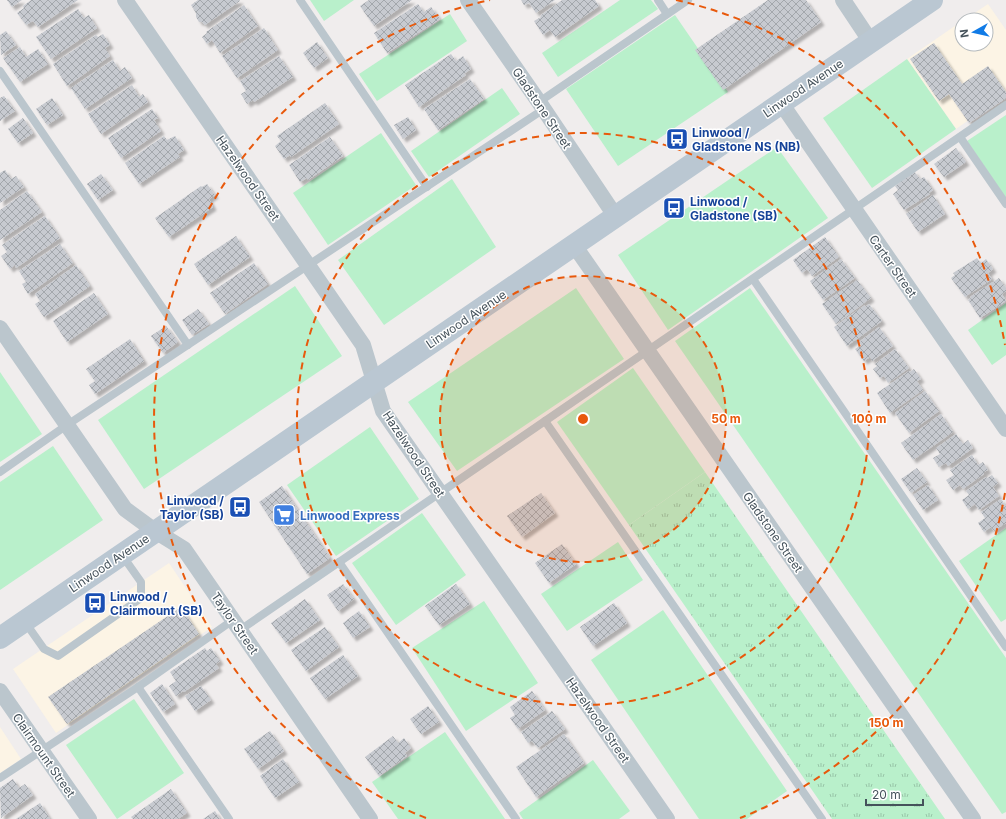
<svg xmlns="http://www.w3.org/2000/svg" width="1006" height="819" font-family="Inter,sans-serif">
<style>
.commercial{fill:#fcf4e5}
.grass{fill:#b9f0cb}
.park{fill:url(#park-tufts)}
.building{fill:url(#building-cross-hatch);filter:url(#shadow)}
.lines{fill:none;stroke-linecap:round;stroke-linejoin:round}
.lane{stroke:#bbc6cd;stroke-width:8}
.street{stroke:#bbc6cd;stroke-width:16}
.secondary{stroke:#bac7d2;stroke-width:22}
.ring{fill:none;stroke:#e8590c;stroke-width:2;stroke-dasharray:7 5}
.labels{text-anchor:middle;dominant-baseline:central;stroke-width:3;stroke-linejoin:round;paint-order:stroke}
.street-label{font-size:12px;fill:#45525b;stroke:#fff}
.transit-label{font-size:12px;font-weight:bold;fill:#164399;stroke:#fff;text-anchor:start}
.shop-label{font-size:12px;font-weight:bold;fill:#366cbe;stroke:#fff;text-anchor:start}
.centre{fill:#e8590c;stroke:#fff;stroke-width:2}
.ring-label{font-size:12px;text-anchor:middle;font-weight:bold;fill:#e8590c;stroke:#fff;stroke-width:3;stroke-linejoin:round;paint-order:stroke}
</style>
<defs>
<pattern id="park-tufts" width="24" height="20" patternUnits="userSpaceOnUse"><rect width="24" height="20" fill="#b9f0cb"/><path d="M3 7l-1-3M5 7V3M7 7l1-3M15 17l-1-3M17 17v-4M19 17l1-3" fill="none" stroke="#98c5a8"/></pattern>
<pattern id="building-cross-hatch" width="8" height="8" patternUnits="userSpaceOnUse"><rect width="8" height="8" fill="#c7cad0"/><path d="M0 0l8 8M0 8l8-8" fill="none" stroke="#a3a7ac"/></pattern>
<filter id="shadow"><feDropShadow dx="3.5" dy="3.5" stdDeviation="1" flood-color="#0004"/></filter>
</defs>
<rect width="100%" height="100%" fill="#f0eded"/>
<g class="commercial">
<path d="M988 4 1006 30V94L956 129 907 59 962 21V44H986V20H964Z"/>
<path d="M169 563 212 627 56 733 13 669Z"/>
<path d="M0 727 21 759 0 773Z"/>
</g>
<g class="grass">
<path d="M310 0H354L324 21Z"/>
<path d="M620 0H651L658 9 558 77 542 53Z"/>
<path d="M450 14 467 41 377 101 359 74Z"/>
<path d="M675 15 728 92 618 166 566 89Z"/>
<path d="M907 59 956 129 872 188 823 118Z"/>
<path d="M502 88 520 114 429 177 411 151Z"/>
<path d="M1006 115V198L967 141Z"/>
<path d="M381 133 416 185 328 245 293 193Z"/>
<path d="M777 147 828 218 668 330 618 255Z"/>
<path d="M452 179 496 247 384 325 338 260Z"/>
<path d="M295 286 342 356 144 489 98 420Z"/>
<path d="M576 288 624 359 457 471 408 402Z"/>
<path d="M750 288 1006 658V812L1002 814 675 341Z"/>
<path d="M1006 303V355L992 365 968 330Z"/>
<path d="M633 368 705 472 629 525 557 422Z"/>
<path d="M0 372 42 434 0 462Z"/>
<path d="M370 427 419 499 336 556 287 485Z"/>
<path d="M53 446 103 520 0 590V482Z"/>
<path d="M422 513 466 575 396 625 352 563Z"/>
<path d="M1006 528V619L1001 622 959 561Z"/>
<path d="M618 542 643 580 567 631 541 594Z"/>
<path d="M484 601 538 683 466 731 412 648Z"/>
<path d="M663 610 787 791 747 819H699L591 660Z"/>
<path d="M134 699 184 773 117 819 66 745Z"/>
<path d="M445 732 505 819H398L372 782Z"/>
<path d="M593 760 630 811 619 819H523L519 813Z"/>
</g>
<path class="park" d="M705 472 945 819H832L629 525Z"/>
<g class="building">
<path d="M7 0H22L12 7Z"/>
<path d="M31 0H78L38 27 33 21 26 25 17 13 24 8 23 6Z"/>
<path d="M198 0H239L240 1 205 25 202 22H199L196 17V13L191 5Z"/>
<path d="M369 0H412L374 26 360 6Z"/>
<path d="M521 0H555L536 13 529 3 524 5Z"/>
<path d="M562 0H595L599 6 555 37 550 30 543 35 534 21 541 17 540 16Z"/>
<path d="M768 0H806L821 22 723 90 695 50Z"/>
<path d="M418 4 424 12 431 7 440 19 387 53 374 33Z"/>
<path d="M244 5 258 26 220 53 212 40 207 44 202 37 207 33 206 32Z"/>
<path d="M78 9 84 18 89 15 97 28 51 59 36 37Z"/>
<path d="M264 28 278 50 237 78 222 56Z"/>
<path d="M6 31 16 45 1 55 0 35Z"/>
<path d="M103 34 110 45 105 48 110 56 67 86 53 64 96 35 98 37Z"/>
<path d="M317 42 328 58 314 68 303 53Z"/>
<path d="M934 43 962 84 988 66 1006 92V98L969 123 949 94 939 101 910 59Z"/>
<path d="M20 47 26 57 38 49 48 64 20 82 3 58Z"/>
<path d="M451 54 456 61 463 56 471 69 464 74 466 75 419 107 405 85Z"/>
<path d="M279 56 293 77 254 102 253 100 247 104 241 94 246 91 240 81Z"/>
<path d="M113 60 120 71 125 67 132 78 85 109 71 88Z"/>
<path d="M470 79 484 99 438 130 424 109Z"/>
<path d="M132 85 139 97 143 94 148 102 101 134 88 114Z"/>
<path d="M4 96 15 111 0 121V98Z"/>
<path d="M52 98 63 115 47 125 36 109Z"/>
<path d="M325 103 339 124 291 157 290 155 284 159 275 146 281 141 277 136Z"/>
<path d="M152 109 158 118 154 120 161 131 121 158 108 138Z"/>
<path d="M408 117 416 130 403 139 394 125Z"/>
<path d="M23 118 33 133 18 143 8 129Z"/>
<path d="M164 136 167 140 175 136 184 150 178 154 180 157 139 184 125 163Z"/>
<path d="M330 137 343 156 308 180 307 178 300 182 289 165Z"/>
<path d="M956 148 966 162 944 177 934 164Z"/>
<path d="M5 170 11 179 16 176 24 187 0 203V173Z"/>
<path d="M914 171 920 179 924 177 933 190 929 193 930 194 904 210 893 194 898 190 895 186Z"/>
<path d="M101 174 113 190 98 200 87 184Z"/>
<path d="M207 184 215 195 209 199 213 207 169 237 155 218 201 186 202 187Z"/>
<path d="M27 191 42 212 0 240V210Z"/>
<path d="M933 195 945 214 918 232 906 214Z"/>
<path d="M45 216 60 238 16 268 15 265 10 269 1 256 7 252 2 245Z"/>
<path d="M236 236 250 257 208 285 194 264Z"/>
<path d="M825 237 839 257 812 276 807 269 802 273 793 260Z"/>
<path d="M60 244 73 263 28 294 22 284 26 282 19 271Z"/>
<path d="M977 258 981 263 986 259 993 269 988 273 992 279 965 297 951 278 955 275 953 273Z"/>
<path d="M841 259 855 278 823 300 810 281Z"/>
<path d="M254 263 268 284 225 314 210 293Z"/>
<path d="M76 265 90 286 44 317 35 304 40 301 35 294Z"/>
<path d="M999 278 1006 288V291L1002 294 1006 301 980 318 968 300 971 298 970 297Z"/>
<path d="M857 280 871 298 836 324 822 304Z"/>
<path d="M94 293 108 314 67 342 53 321Z"/>
<path d="M869 304 882 321 847 346 834 327 865 305V307Z"/>
<path d="M198 309 209 324 192 335 182 320Z"/>
<path d="M166 326 178 342 163 353 151 336Z"/>
<path d="M879 327 893 346 872 361 870 357 864 361 855 349 861 345 859 342Z"/>
<path d="M130 339 144 361 95 394 89 385 95 381 86 369Z"/>
<path d="M895 349 909 368 888 383 884 376 880 378 873 369 877 366 875 364Z"/>
<path d="M914 369 921 379 917 381 923 390 890 413 877 393 909 371 910 372Z"/>
<path d="M925 391 939 411 909 433 895 413Z"/>
<path d="M941 414 953 432 913 460 901 443Z"/>
<path d="M956 434 963 444 968 440 973 448 948 466 946 463 939 467 933 458 940 454 936 448Z"/>
<path d="M972 455 978 465 983 462 988 470 984 472V474L963 489 960 485 953 490 946 480 954 475 950 470Z"/>
<path d="M917 468 927 482 911 493 901 479Z"/>
<path d="M992 475 998 483 993 487 999 496 979 510 975 504 968 509 962 500 969 495 966 491 986 477 987 478Z"/>
<path d="M928 485 938 500 923 510 913 495Z"/>
<path d="M282 486 330 558 307 574 259 502Z"/>
<path d="M541 493 555 513 522 537 507 516Z"/>
<path d="M1001 499 1006 507V523L994 531 991 527 984 532 978 523 985 518 981 512Z"/>
<path d="M562 544 576 564 549 583 535 563Z"/>
<path d="M343 584 354 599 338 611 327 595Z"/>
<path d="M456 584 470 604 439 625 425 606Z"/>
<path d="M305 599 320 620 286 643 271 623Z"/>
<path d="M614 603 627 623 593 646 580 627Z"/>
<path d="M181 607 199 634 67 724 48 697Z"/>
<path d="M359 611 370 627 353 638 343 623Z"/>
<path d="M325 627 339 647 306 671 291 650Z"/>
<path d="M205 648 207 651 211 648 220 661 216 664 219 668 184 692 183 691 176 696 169 686 176 681 170 672Z"/>
<path d="M343 655 358 676 325 699 310 678Z"/>
<path d="M162 684 175 704 163 712 150 693Z"/>
<path d="M201 686 211 700 195 711 185 696Z"/>
<path d="M532 691 545 710 518 729 510 718 515 715 510 707Z"/>
<path d="M428 706 439 722 421 734 410 719Z"/>
<path d="M552 711 565 729 538 748 532 741 528 743 521 732Z"/>
<path d="M270 731 284 751 258 769 244 749Z"/>
<path d="M564 734 584 763 536 797 516 767Z"/>
<path d="M393 736 398 743 404 738 411 748 405 753 407 756 379 776 365 757Z"/>
<path d="M283 759 299 782 275 798 260 776Z"/>
<path d="M13 779 19 788 25 784 33 795 1 818 0 788Z"/>
<path d="M171 789 187 813 178 819H133L131 817Z"/>
<path d="M40 803 50 819H16Z"/>
<path d="M215 811 220 819H203Z"/>
</g>
<g class="lines">
<g class="lane">
<path d="M300 0 427 187"/>
<path d="M658 0 667 14"/>
<path d="M0 71 188 345"/>
<path d="M539 102 688 0"/>
<path d="M960 137 1006 204"/>
<path d="M753 279 1006 647"/>
<path d="M545 421 822 819"/>
<path d="M0 472 67 425 544 109"/>
<path d="M339 562 516 819"/>
<path d="M25 622 44 649 58 656 141 598V582L122 555"/>
<path d="M240 630 1006 105"/>
<path d="M138 687 229 819"/>
<path d="M0 778 138 687 233 620"/>
</g>
<g class="street">
<path d="M125 0 363 345 383 411 667 819"/>
<path d="M468 0 539 102 616 217"/>
<path d="M843 0 871 42"/>
<path d="M781 103 1006 429"/>
<path d="M574 245 973 819"/>
<path d="M0 328 125 509 155 531 184 549 370 819"/>
<path d="M0 691 89 819"/>
</g>
<path class="secondary" d="M0 638 932 0"/>
</g>
<circle cx="583" cy="419" r="143" fill="#e8590c" fill-opacity=".12"/>
<g class="ring">
<circle cx="583" cy="419" r="143"/>
<circle cx="583" cy="419" r="286"/>
<path d="M1005 493A429 429 0 0 1 740 818M426 818A429 429 0 0 1 490 0M676 0A429 429 0 0 1 1005 345"/>
</g>
<defs>
<g id="bus-square" transform="scale(1.15)"><rect x="-9" y="-9" width="18" height="18" rx="4" fill="#1a4fb4" stroke="#fff"/><path d="M-5-6H5V4H4V6H2V4H-2V6H-4V4H-5ZM-3.5-4V0h7V-4ZM-3.5 1.2v1.5H-2V1.2ZM2 1.2v1.5H3.5V1.2Z" fill="#fff"/></g>
<g id="supermarket-square" transform="scale(1.15)"><rect x="-9" y="-9" width="18" height="18" rx="4" fill="#3f7fe0" stroke="#fff"/><path d="M-6-5.5h2.5l.6 2H6L4.5 2H-2.5L-4.4-4H-6ZM-1.5 3.2a1.3 1.3 0 1 0 .1 0ZM3 3.2a1.3 1.3 0 1 0 .1 0Z" fill="#fff"/></g>
</defs>
<g fill-rule="evenodd">
<use href="#bus-square" x="677" y="139"/>
<use href="#bus-square" x="674" y="208"/>
<use href="#bus-square" x="240" y="507"/>
<use href="#supermarket-square" x="284" y="515"/>
<use href="#bus-square" x="95" y="603"/>
</g>
<g class="labels">
<g class="street-label">
<text transform="translate(803 88) rotate(-34)">Linwood Avenue</text>
<text transform="translate(542 108) rotate(56)">Gladstone Street</text>
<text transform="translate(248 178) rotate(55)">Hazelwood Street</text>
<text transform="translate(893 266) rotate(55)">Carter Street</text>
<text transform="translate(466 319) rotate(-34)">Linwood Avenue</text>
<text transform="translate(414 454) rotate(56)">Hazelwood Street</text>
<text transform="translate(773 532) rotate(55)">Gladstone Street</text>
<text transform="translate(109 563) rotate(-34)">Linwood Avenue</text>
<text transform="translate(235 623) rotate(55)">Taylor Street</text>
<text transform="translate(598 720) rotate(55)">Hazelwood Street</text>
<text transform="translate(44 755) rotate(55)">Clairmount Street</text>
</g>
<g class="transit-label">
<text x="692" y="132">Linwood /<tspan x="692" dy="14">Gladstone NS (NB)</tspan></text>
<text x="690" y="201">Linwood /<tspan x="690" dy="14">Gladstone (SB)</tspan></text>
<text x="224" y="500" text-anchor="end">Linwood /<tspan x="224" dy="14">Taylor (SB)</tspan></text>
<text x="110" y="596">Linwood /<tspan x="110" dy="14">Clairmount (SB)</tspan></text>
</g>
<g class="shop-label">
<text x="300" y="515">Linwood Express</text>
</g>
</g>
<circle cx="583" cy="419" r="6" class="centre"/>
<g class="ring-label">
<text x="726" y="423">50 m</text>
<text x="869" y="423">100 m</text>
<text x="886" y="727">150 m</text>
</g>
<g transform="translate(974 32) rotate(262)"><circle r="19" fill="#ffffff" stroke="#b5babd"/>
<path d="M0-3L7 15L0 10L-7 15Z" fill="#117be6"/>
<text y="-6" font-size="11" font-weight="bold" text-anchor="middle" fill="#45525b">N</text>
</g>
<path d="M866 799v6h57v-6" fill="none" stroke="#45525b" stroke-width="2"/>
<text x="872" y="799" font-size="12" fill="#45525b" stroke="#ffffff" stroke-width="3" paint-order="stroke">20 m</text>
</svg>
